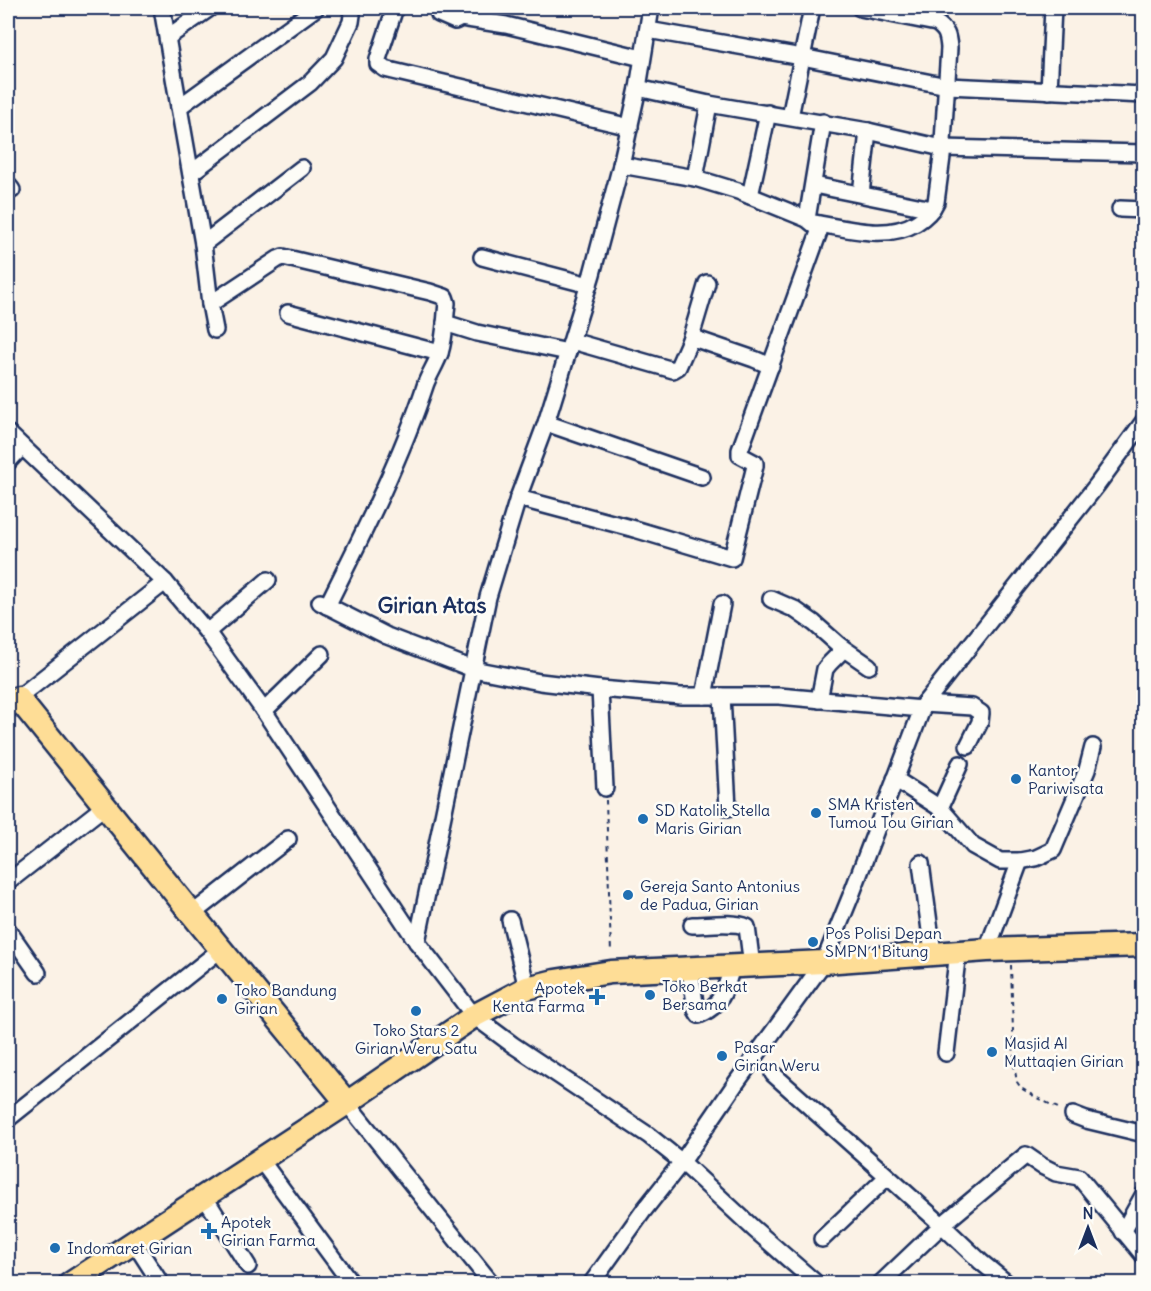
<svg xmlns="http://www.w3.org/2000/svg" width="1151" height="1291" font-family="Delius,sans-serif">
<style>
.lines{fill:none;stroke-linecap:round;stroke-linejoin:round}
.minor-casing{stroke:#1b2f5e;stroke-width:20}
.highway-casing{stroke:#1b2f5e;stroke-width:27}
.path{stroke:#1b2f5e;stroke-width:2;stroke-dasharray:4.5 4.5;stroke-linecap:butt}
.minor{stroke:#fdfcf7;stroke-width:15}
.highway{stroke:#fedd96;stroke-width:22}
.poi-dot{fill:#1f6fb2;stroke:#fdfcf7;stroke-width:2}
.labels{text-anchor:middle;dominant-baseline:central;stroke-width:5;stroke-linejoin:round;paint-order:stroke}
.poi-label{font-size:16px;fill:#1b2f5e;stroke:#fdfcf7;text-anchor:start}
.district-label{font-size:22px;font-weight:bold;fill:#1b2f5e;stroke:#fdfcf7}
</style>
<rect width="100%" height="100%" fill="#fbf2e6"/>
<filter id="ink" filterUnits="userSpaceOnUse"><feTurbulence type="fractalNoise" baseFrequency=".0167" numOctaves="2"/><feDisplacementMap in="SourceGraphic" scale="12" xChannelSelector="R" yChannelSelector="G"/><feConvolveMatrix kernelMatrix="1 2 1 2 8 2 1 2 1" color-interpolation-filters="sRGB"/></filter>
<g filter="url(#ink)">
<g class="lines">
<g class="minor-casing">
<g id="minor">
<path d="M162 8 179 107"/>
<path d="M395 8 378 59V64L385 69 393 71 630 127"/>
<path d="M439 8V14L455 21 461 18 506 25 642 58"/>
<path d="M648 30 802 57 947 86 1144 95"/>
<path d="M168 37 210 8"/>
<path d="M638 88 709 104 868 131 942 148 1144 153"/>
<path d="M1049 91 1053 8"/>
<path d="M790 117 812 8"/>
<path d="M191 173 310 83 334 58 351 22 352 15 350 8"/>
<path d="M695 178 709 104"/>
<path d="M8 185 12 190"/>
<path d="M814 185 932 209"/>
<path d="M861 194 868 131"/>
<path d="M750 196 768 113"/>
<path d="M1120 209 1144 210"/>
<path d="M807 219 823 122"/>
<path d="M813 223C847 228 886 241 916 223 924 218 932 211 936 202L942 157 949 48C948 36 947 30 936 23L860 8"/>
<path d="M203 244 302 168"/>
<path d="M482 257 589 285"/>
<path d="M210 304 278 259 283 257 430 292 445 297 447 303C445 320 445 338 440 353 436 364 430 373 426 383 401 459 363 534 327 606"/>
<path d="M288 313 440 353"/>
<path d="M445 323 477 333 568 352"/>
<path d="M215 330 210 304 203 244 179 107 316 8"/>
<path d="M690 340 707 283"/>
<path d="M572 341 673 370 678 367 690 340 696 339 754 359 771 366"/>
<path d="M546 423 702 477"/>
<path d="M8 433 165 582 207 632 264 711 417 942 474 1016 513 1045 648 1135 682 1162 754 1229 817 1284"/>
<path d="M8 462 22 447"/>
<path d="M518 498 631 528 732 558 755 466V463L740 455V450L819 232 818 228 807 219 738 191 695 178 621 165"/>
<path d="M771 599 794 609 814 623 840 646 839 654 829 664 825 669 819 700"/>
<path d="M320 602 387 636 473 669 540 682 600 689 681 696H779L922 709"/>
<path d="M207 632 268 580"/>
<path d="M840 646 869 666"/>
<path d="M600 689 605 788"/>
<path d="M704 696 722 604"/>
<path d="M722 696 728 808"/>
<path d="M18 698 165 582"/>
<path d="M924 704 972 707 981 713 980 722 968 746"/>
<path d="M264 711 322 654"/>
<path d="M895 779 940 808 973 846 1000 861H1020L1036 858 1053 850 1087 770 1093 747"/>
<path d="M940 808 960 764"/>
<path d="M921 863 933 953"/>
<path d="M8 882 105 806"/>
<path d="M192 914 288 839"/>
<path d="M510 920 527 988"/>
<path d="M692 925C707 925 734 921 747 927L752 966"/>
<path d="M8 930 38 973"/>
<path d="M417 942 488 597 518 498 546 423 592 274 621 165 638 88 651 8"/>
<path d="M987 950 1020 861"/>
<path d="M690 969 696 1010 699 1015C722 1006 726 988 732 967"/>
<path d="M946 1053 958 951"/>
<path d="M773 1074 942 1225 981 1262 1008 1284"/>
<path d="M347 1103 492 1284"/>
<path d="M1073 1115 1086 1120 1144 1134"/>
<path d="M8 1119 220 950"/>
<path d="M260 1159 352 1284"/>
<path d="M204 1196 248 1266"/>
<path d="M1123 1232 1144 1194"/>
<path d="M822 1239 887 1177"/>
<path d="M134 1242 161 1284"/>
<path d="M591 1284 644 1210 682 1162 736 1083 824 962 852 893 924 704 1097 485 1144 421"/>
<path d="M880 1284 942 1225 1026 1155 1042 1166 1056 1173 1079 1177 1144 1256"/>
</g>
</g>
<g class="highway-casing">
<g id="highway">
<path d="M8 706 18 698 192 914 347 1103"/>
<path d="M70 1284 347 1103 474 1016 527 988 555 981 611 972 824 962 987 950 1144 945"/>
</g>
</g>
<g class="path">
<path d="M606 800 611 953"/>
<path d="M1011 965 1014 1065 1017 1082 1021 1088 1037 1098 1060 1109"/>
</g>
<use href="#minor" class="minor"/>
<use href="#highway" class="highway"/>
</g>
</g>
<g class="poi-dot">
<circle cx="1016" cy="779" r="6"/>
<circle cx="816" cy="813" r="6"/>
<circle cx="643" cy="819" r="6"/>
<circle cx="628" cy="895" r="6"/>
<circle cx="813" cy="942" r="6"/>
<circle cx="650" cy="995" r="6"/>
<path d="M594 988h6v6h6v6h-6v6h-6v-6h-6v-6h6z"/>
<circle cx="222" cy="999" r="6"/>
<circle cx="416" cy="1011" r="6"/>
<circle cx="992" cy="1052" r="6"/>
<circle cx="722" cy="1056" r="6"/>
<path d="M206 1222h6v6h6v6h-6v6h-6v-6h-6v-6h6z"/>
<circle cx="55" cy="1248" r="6"/>
</g>
<g class="labels">
<g class="poi-label">
<text x="1028" y="770">Kantor<tspan x="1028" dy="18">Pariwisata</tspan></text>
<text x="828" y="804">SMA Kristen<tspan x="828" dy="18">Tumou Tou Girian</tspan></text>
<text x="655" y="810">SD Katolik Stella<tspan x="655" dy="18">Maris Girian</tspan></text>
<text x="640" y="886">Gereja Santo Antonius<tspan x="640" dy="18">de Padua, Girian</tspan></text>
<text x="825" y="933">Pos Polisi Depan<tspan x="825" dy="18">SMPN 1 Bitung</tspan></text>
<text x="662" y="986">Toko Berkat<tspan x="662" dy="18">Bersama</tspan></text>
<text x="585" y="988" text-anchor="end">Apotek<tspan x="585" dy="18">Kenta Farma</tspan></text>
<text x="234" y="990">Toko Bandung<tspan x="234" dy="18">Girian</tspan></text>
<text x="416" y="1030" text-anchor="middle">Toko Stars 2<tspan x="416" dy="18">Girian Weru Satu</tspan></text>
<text x="1004" y="1043">Masjid Al<tspan x="1004" dy="18">Muttaqien Girian</tspan></text>
<text x="734" y="1047">Pasar<tspan x="734" dy="18">Girian Weru</tspan></text>
<text x="221" y="1222">Apotek<tspan x="221" dy="18">Girian Farma</tspan></text>
<text x="67" y="1248">Indomaret Girian</text>
</g>
<g class="district-label">
<text x="432" y="605">Girian Atas</text>
</g>
</g>
<rect width="1151" height="1291" fill="none" stroke="#fdfcf7" stroke-width="30"/>
<rect x="15" y="15" width="1121" height="1261" fill="none" stroke="#1b2f5e" stroke-width="2" filter="url(#ink)"/>
<g transform="translate(1088 1228)" stroke="#fdfcf7" stroke-width="4.5" paint-order="stroke">
<path d="M0-4.5L10 22L0 15L-10 22Z" fill="#1b2f5e"/>
<text y="-9" font-size="16" font-weight="bold" text-anchor="middle" fill="#1b2f5e">N</text>
</g>
</svg>
